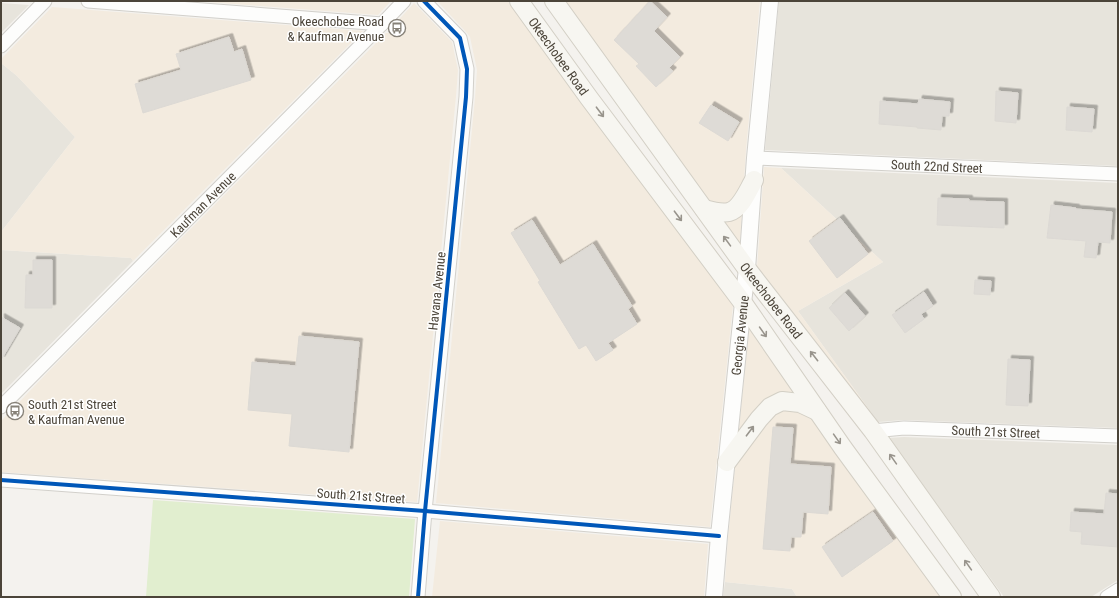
<svg xmlns="http://www.w3.org/2000/svg" width="1119" height="598" font-family="'Roboto Condensed',sans-serif">
<style>
.residential{fill:#e7e4dc}
.commercial{fill:#f3ebdf}
.green{fill:#e1eecf}
.building{fill:#dedbd6;stroke:#dcd9d4;filter:url(#shadow)}
.lines{fill:none;stroke-linecap:round;stroke-linejoin:round}
.minor-casing{stroke:#d2d0cb;stroke-width:15}
.tertiary-casing{stroke:#d2d0cb;stroke-width:18}
.secondary-casing{stroke:#d3cfc5;stroke-width:20}
.minor{stroke:#fdfdfc;stroke-width:13}
.tertiary{stroke:#fdfdfc;stroke-width:16}
.secondary{stroke:#f7f6f1;stroke-width:18}
.cycleway-casing{stroke:#fff;stroke-width:6}
.cycleway{stroke:#0057b8;stroke-width:4}
.oneway{stroke:#98948c}
.labels{text-anchor:middle;dominant-baseline:central;stroke-width:3;stroke-linejoin:round;paint-order:stroke}
.poi-label{font-size:13px;fill:#4b4439;stroke:#fff;text-anchor:end}
.street-label{font-size:13px;fill:#4b4439;stroke:#fff}
</style>
<defs>
<filter id="shadow"><feDropShadow dx="3.5" dy="-3.5" stdDeviation="0" flood-color="#0004"/></filter>
</defs>
<rect width="100%" height="100%" fill="#f4f2ee"/>
<g class="residential">
<path d="M779 1H1118V166L765 150Z"/>
<path d="M1 3 29 5 1 33Z"/>
<path d="M1 63 17 76 75 137 1 232Z"/>
<path d="M781 168 1118 183V428L903 420 878 422 798 311 883 262Z"/>
<path d="M1 250 131 258 133 261 1 394Z"/>
<path d="M904 437 1118 445V580L1091 597H1004L889 438Z"/>
<path d="M725 582 792 589 797 597H723Z"/>
</g>
<g class="commercial">
<path d="M195 1H391L378 15Z"/>
<path d="M437 1H508L576 95 733 305 710 527 436 503 475 98 477 70 470 37 467 33Z"/>
<path d="M565 1H760L746 150 740 243Z"/>
<path d="M414 3 452 42 458 70 456 96 417 502 1 472V421L47 373 386 33H391L392 27Z"/>
<path d="M52 7 363 31 133 261 131 258 1 250V232L75 137 17 76 1 63V59Z"/>
<path d="M764 167 781 168 883 262 798 311 878 422 757 268Z"/>
<path d="M749 329 835 452 941 597H797L792 589 725 582 728 537Z"/>
<path d="M440 521 708 544 704 597H432Z"/>
</g>
<path class="green" d="M153 500 415 519 409 597H146Z"/>
<g class="building">
<path d="M650 1 667 17 654 31 680 57 669 68 673 71 656 87 636 66 639 64 614 40Z"/>
<path d="M229 37 234 52 242 49 251 80 143 113 135 84 181 70 176 54Z"/>
<path d="M996 91 1018 93 1016 123 995 121Z"/>
<path d="M919 99 950 102 949 116H942L941 130 917 128V127L879 124 880 101 918 104Z"/>
<path d="M711 105 739 122 728 141 699 123Z"/>
<path d="M1067 107 1094 109 1092 132 1066 130Z"/>
<path d="M938 198 969 199V201L1004 202V228L937 225Z"/>
<path d="M1051 205 1076 208V209L1112 212 1110 243 1098 242 1096 258 1084 257 1086 241 1047 238Z"/>
<path d="M840 218 868 254 837 278 809 241Z"/>
<path d="M532 220 560 265 593 244 632 306 628 309 637 324 608 343 613 350 596 361 586 345 579 349 538 282 540 281 511 233Z"/>
<path d="M33 260H52V308H25L26 275H33Z"/>
<path d="M975 280 991 281 990 295 974 294Z"/>
<path d="M924 292 933 306 921 314 924 319 905 333 892 315Z"/>
<path d="M845 293 865 316 849 331 829 308Z"/>
<path d="M1 317 20 328 1 360Z"/>
<path d="M299 336 359 342 349 452 289 446 292 414 248 410 252 362 296 366Z"/>
<path d="M1008 359 1030 360 1028 406 1006 405Z"/>
<path d="M773 427 793 428 790 464 831 467 828 514 803 512 801 537H791L790 551 763 549Z"/>
<path d="M1106 493 1118 494V547L1081 544 1082 532 1070 531 1071 512 1104 514Z"/>
<path d="M873 512 893 541 842 577 822 547Z"/>
</g>
<g class="lines">
<g class="minor-casing">
<g id="minor">
<path d="M88 1 382 24"/>
<path d="M1 46 45 1"/>
<path id="s1" d="M755 158 1118 174"/>
<path id="s2" d="M1 407 382 24 404 1"/>
<path id="s3" d="M873 431 904 428 1118 436"/>
<path d="M1 480 425 511 719 536"/>
<path d="M418 597 425 511 466 97 467 69 460 38 424 1"/>
<path d="M1107 597 1118 590"/>
</g>
</g>
<g class="tertiary-casing">
<g id="tertiary">
<path id="s4" d="M714 597 719 536 743 303 747 269 755 158 770 1"/>
</g>
</g>
<g class="secondary-casing">
<g id="secondary">
<path id="s5" d="M519 1 589 98 743 303 843 448 952 597"/>
<path id="s6" d="M554 1 747 269 873 431 991 597"/>
<path d="M704 209C711 211 721 214 729 212 741 209 748 190 754 180"/>
<path d="M727 462 759 419 770 407 782 401 800 403 817 411"/>
</g>
</g>
<use href="#minor" class="minor"/>
<use href="#tertiary" class="tertiary"/>
<use href="#secondary" class="secondary"/>
<g class="cycleway-casing">
<g id="cycleway">
<path d="M1 480 425 511 719 536"/>
<path d="M418 597 425 511 466 97 467 69 460 38 424 1"/>
</g>
</g>
<use href="#cycleway" class="cycleway"/>
</g>
<defs><path id="oneway-shaft" d="M-6 0H5M1.5-3L5.5 0L1.5 3" fill="none" stroke-width="1.6" stroke-linecap="round" stroke-linejoin="round"/></defs>
<g class="oneway">
<use href="#oneway-shaft" transform="translate(600 112) rotate(53)"/>
<use href="#oneway-shaft" transform="translate(678 216) rotate(53)"/>
<use href="#oneway-shaft" transform="translate(727 241) rotate(-126)"/>
<use href="#oneway-shaft" transform="translate(763 332) rotate(55)"/>
<use href="#oneway-shaft" transform="translate(814 356) rotate(-128)"/>
<use href="#oneway-shaft" transform="translate(750 431) rotate(-53)"/>
<use href="#oneway-shaft" transform="translate(837 439) rotate(55)"/>
<use href="#oneway-shaft" transform="translate(893 459) rotate(-125)"/>
<use href="#oneway-shaft" transform="translate(968 565) rotate(-125)"/>
</g>
<defs>
<g id="bus-ring" transform="scale(0.9)"><circle r="9.5" fill="#fff" stroke="#868178" stroke-width="1.5"/><path d="M-5-6H5V4H4V6H2V4H-2V6H-4V4H-5ZM-3.5-4V0h7V-4ZM-3.5 1.2v1.5H-2V1.2ZM2 1.2v1.5H3.5V1.2Z" fill="#868178"/></g>
</defs>
<g fill-rule="evenodd">
<use href="#bus-ring" x="397" y="28"/>
<use href="#bus-ring" x="15" y="411"/>
</g>
<g class="labels">
<g class="poi-label">
<text x="384" y="21">Okeechobee Road<tspan x="384" dy="15">&amp; Kaufman Avenue</tspan></text>
<text x="28" y="404" text-anchor="start">South 21st Street<tspan x="28" dy="15">&amp; Kaufman Avenue</tspan></text>
</g>
<g class="street-label">
<text stroke="none"><textPath href="#s5" startOffset="68">Okeechobee Road</textPath></text>
<text stroke="none"><textPath href="#s1" startOffset="182">South 22nd Street</textPath></text>
<text stroke="none"><textPath href="#s2" startOffset="286">Kaufman Avenue</textPath></text>
<text transform="translate(437 291) rotate(-84)">Havana Avenue</text>
<text stroke="none"><textPath href="#s6" startOffset="370">Okeechobee Road</textPath></text>
<text stroke="none"><textPath href="#s4" startOffset="263">Georgia Avenue</textPath></text>
<text stroke="none"><textPath href="#s3" startOffset="123">South 21st Street</textPath></text>
<text transform="translate(361 496) rotate(4)">South 21st Street</text>
</g>
</g>
<rect width="1119" height="598" fill="none" stroke="#4b4439" stroke-width="4"/>
</svg>
